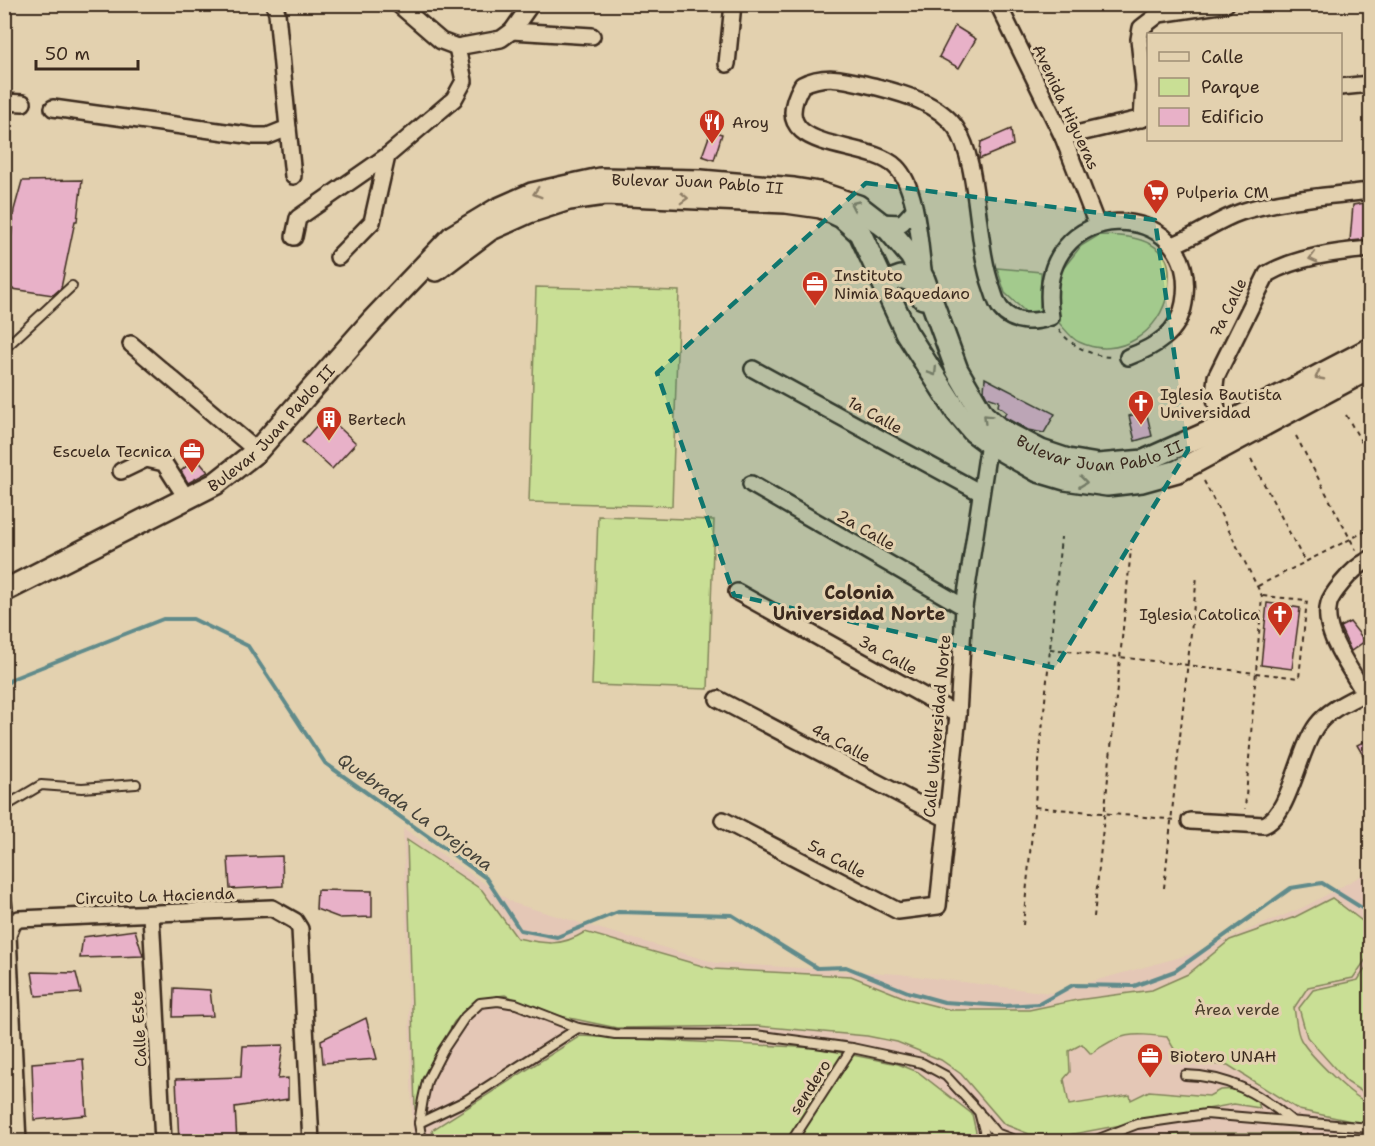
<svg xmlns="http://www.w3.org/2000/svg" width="1375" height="1146" font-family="'Shantell Sans',sans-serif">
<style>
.built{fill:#e4c7b6}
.green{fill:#c9df95;stroke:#82845a;stroke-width:1.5}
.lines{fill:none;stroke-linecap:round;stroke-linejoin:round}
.stream{stroke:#618b8b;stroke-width:4}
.building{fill:#e8b1c8;stroke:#3b2a1e;stroke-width:1.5}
.service-casing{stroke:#3b2a1e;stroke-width:12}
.minor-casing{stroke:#3b2a1e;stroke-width:20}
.secondary-casing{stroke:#3b2a1e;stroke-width:26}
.path{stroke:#3b2a1e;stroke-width:2;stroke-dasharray:4.5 4.5;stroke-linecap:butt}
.service{stroke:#e3d1af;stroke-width:8}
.minor{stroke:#e3d1af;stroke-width:15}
.secondary{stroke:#e3d1af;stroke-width:21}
.oneway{stroke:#8f7e66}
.marked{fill:#0f766e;fill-opacity:0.2;stroke:#0f766e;stroke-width:4.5;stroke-dasharray:12 8;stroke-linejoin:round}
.labels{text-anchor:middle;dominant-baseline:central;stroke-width:6;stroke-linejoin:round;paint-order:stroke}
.street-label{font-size:16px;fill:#3b2a1e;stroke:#e3d1af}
.poi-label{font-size:16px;fill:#3b2a1e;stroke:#e3d1af;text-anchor:start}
.park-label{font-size:16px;fill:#493c2a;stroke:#e3d1af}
.neighbourhood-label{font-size:18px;font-weight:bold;fill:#3b2a1e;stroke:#e3d1af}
.water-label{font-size:18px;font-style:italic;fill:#454239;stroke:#e3d1af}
</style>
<rect width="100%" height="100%" fill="#e3d1af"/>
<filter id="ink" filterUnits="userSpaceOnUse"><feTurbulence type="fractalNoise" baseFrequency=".0167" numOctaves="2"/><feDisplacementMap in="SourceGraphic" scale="12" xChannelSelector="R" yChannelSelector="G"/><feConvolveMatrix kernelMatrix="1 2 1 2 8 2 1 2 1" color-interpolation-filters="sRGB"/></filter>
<g filter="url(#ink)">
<path class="built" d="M403 828 513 903 716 963 899 974 1050 993 1188 955 1304 907 1370 871V1141H413Z"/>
<g class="green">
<path d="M1099 235C1121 235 1154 237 1166 259 1171 268 1169 282 1168 291 1161 332 1119 361 1079 342 1071 339 1063 326 1056 320L1058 275 1081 246Z"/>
<path d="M997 268 1041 272 1040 314 1029 315 1005 293Z"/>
<path d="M536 287 679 291 672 506 529 502Z"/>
<path d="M598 516 714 520 708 689 592 685Z"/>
<path d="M407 840 482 890 517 938C545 944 561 947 585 932L713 969 851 976 908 999 951 1010H1029L1077 1000 1152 990 1188 974 1230 940 1295 917 1332 898 1370 927 1369 955 1353 978 1308 987 1294 1008C1296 1017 1296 1032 1301 1040 1310 1055 1354 1100 1370 1103V1125L1299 1110 1228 1065 1205 1064 1177 1054 1167 1037C1132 1033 1120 1032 1091 1054L1082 1044 1069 1051 1070 1072 1064 1079 1069 1105 1130 1095 1131 1100 1149 1091 1209 1096 1220 1090 1240 1089 1257 1100 1260 1108 1234 1104 1057 1137 1029 1134 1004 1124 961 1074 941 1060 897 1042 867 1036 757 1026 617 1028 560 1016 505 995 477 999 454 1022 430 1064 415 1110Z"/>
<path d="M1370 961V1097L1347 1082 1307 1037 1299 1008 1313 990 1358 980Z"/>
<path d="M580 1036 817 1048 898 1064 918 1072 972 1114 978 1141 434 1142 432 1130Z"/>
<path d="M1182 1133H1292L1370 1141H1136Z"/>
</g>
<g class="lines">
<path class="stream" d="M4 685 14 678 163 619H193L248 646 325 763 486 878 520 930 557 937 618 912 732 915 817 968 846 967 908 992 944 1002 1005 1006 1039 1004 1073 985 1134 986 1175 971 1291 888 1322 883 1370 913"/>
</g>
<g class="building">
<path d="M955 26 976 39 959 68 939 57Z"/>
<path d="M1011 129 1013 145 979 159 981 142Z"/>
<path d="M711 131 722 134 714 160 702 156Z"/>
<path d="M82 180 77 221H75L61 288 53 295 6 288 14 210 22 181Z"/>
<path d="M1371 202V239L1350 241 1353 205Z"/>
<path d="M985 378 1055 414 1044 433 1028 430 1004 417 1006 412 998 406 999 401 987 397 984 391Z"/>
<path d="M1146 411 1152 436 1135 441 1129 416Z"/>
<path d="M326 415 356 443 332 469 302 442Z"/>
<path d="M196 458 208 472 188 483 181 471Z"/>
<path d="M1267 603 1300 608 1292 669 1261 665Z"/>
<path d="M1350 622 1365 641 1351 651 1340 627Z"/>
<path d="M1371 738V769L1357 745Z"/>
<path d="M282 856 283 886 230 889 228 858Z"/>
<path d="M317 890 372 891V917L340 918 316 909Z"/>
<path d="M135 930 143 956 80 958 83 937Z"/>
<path d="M32 972 76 973 81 993 36 996Z"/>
<path d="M174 988 210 990 213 1016 173 1017Z"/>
<path d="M366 1018 377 1059 323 1063 321 1040Z"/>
<path d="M283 1045 278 1079 288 1078V1099L235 1107 237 1142H179L176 1079 241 1077 243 1046Z"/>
<path d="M83 1059 87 1115 34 1120 32 1063Z"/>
</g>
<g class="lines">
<g class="service-casing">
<g id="service">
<path d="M4 349 72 286"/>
<path d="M4 807 41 785 82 788 136 784"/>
<path d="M4 873 10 927"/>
<path d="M1185 1075C1228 1076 1258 1093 1291 1120"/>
<path d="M982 1116 996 1133 1020 1142"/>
<path d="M419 1123 465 1101 578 1028"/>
<path d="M422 1142 419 1123 423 1099 427 1081 443 1050 465 1017 480 1003 498 1001 516 1004 578 1028 615 1034 755 1035 852 1048 922 1063 946 1076 979 1112 987 1142"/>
<path d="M791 1142 852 1048"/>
<path d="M1091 1142 1137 1124 1206 1114 1370 1128"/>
</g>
</g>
<g class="minor-casing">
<g id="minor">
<path d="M398 4 441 41 457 47 501 39 512 31 531 4"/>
<path d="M998 4 1063 137 1097 225"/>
<path d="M512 31 592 36"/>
<path d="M727 64 733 4"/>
<path d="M1340 87 1370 84"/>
<path d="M4 102 23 103"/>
<path d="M53 108 254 136H268L288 128 277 13 274 4"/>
<path d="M1142 119 1144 86 1139 39 1141 28 1159 14 1226 4"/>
<path d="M288 128 293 176"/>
<path d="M1063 137 1148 117"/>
<path d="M879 222 902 223 914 210"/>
<path d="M294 237 298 218 387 156 454 99 464 81 457 47"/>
<path d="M1173 245C1197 236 1217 220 1241 212 1282 199 1327 196 1370 191"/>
<path d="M338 257 372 222 387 156"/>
<path d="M923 269C919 241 917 187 896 167 867 138 762 155 802 85 828 72 850 81 877 87 904 94 939 103 956 128 980 163 975 243 992 288 994 294 996 303 1001 309 1013 324 1034 323 1051 317 1030 193 1203 193 1184 303 1179 333 1155 347 1128 357"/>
<path d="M131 344 257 451"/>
<path d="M753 369 981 493"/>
<path d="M1221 427 1214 394 1216 377 1267 274C1297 257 1336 252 1370 249"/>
<path d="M121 471 146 459 164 463 187 499"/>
<path d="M751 484 964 607"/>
<path d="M737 592 958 715"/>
<path d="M1364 693C1351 668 1321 632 1329 603 1331 596 1337 589 1342 583 1350 573 1359 565 1370 559"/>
<path d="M718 699 947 819"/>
<path d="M723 820 898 911 938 906 958 715 964 607 989 443"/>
<path d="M1190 821 1264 825C1290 815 1298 750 1317 725 1330 708 1352 700 1370 690"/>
<path d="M151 915 163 1142"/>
<path d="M18 1142 8 935 13 923 19 919 272 908 295 921 300 929 311 1142"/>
</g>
</g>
<g class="secondary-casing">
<g id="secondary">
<path d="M436 270 489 230 529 212 569 199 605 194 786 202 821 207 842 217 860 233 906 332 957 412 973 431 989 443 1038 471 1065 479 1107 485 1142 481 1178 471 1370 368"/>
<path d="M886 291 890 281 901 277 916 282 923 298"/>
<path id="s1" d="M4 591 215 484 257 451 372 321 453 236 496 210 532 194 600 179 701 181 794 189 819 193 858 206 889 230 911 256 924 280 957 370 983 415 999 429 1041 451 1068 460 1098 465 1144 461 1221 427 1370 349"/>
</g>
</g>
<g class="path">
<path d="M1059 330C1071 346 1093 357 1113 357"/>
<path d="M1346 415 1370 457"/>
<path d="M1296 436 1356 550"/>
<path d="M1251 459 1305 562"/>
<path d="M1204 481 1262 596 1245 809"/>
<path d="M1258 586 1370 529"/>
<path d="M1050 649 1299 678 1307 600 1262 596"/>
<path d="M1035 807 1178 820"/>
<path d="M1164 888 1197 576"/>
<path d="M1094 917 1131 549"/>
<path d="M1023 925 1061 537"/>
<path d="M1306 1133 1316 1142"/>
</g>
<use href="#service" class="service"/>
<use href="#minor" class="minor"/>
<use href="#secondary" class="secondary"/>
</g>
<defs><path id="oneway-chevron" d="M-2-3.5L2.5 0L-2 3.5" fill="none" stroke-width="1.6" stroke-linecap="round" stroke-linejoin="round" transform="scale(1.5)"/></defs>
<g class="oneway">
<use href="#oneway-chevron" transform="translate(537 193) rotate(163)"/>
<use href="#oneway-chevron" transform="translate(684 198) rotate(2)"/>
<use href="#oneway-chevron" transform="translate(854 205) rotate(-155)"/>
<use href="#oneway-chevron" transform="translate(1313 258) rotate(166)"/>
<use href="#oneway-chevron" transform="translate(933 372) rotate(58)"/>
<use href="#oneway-chevron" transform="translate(1319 376) rotate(152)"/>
<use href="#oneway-chevron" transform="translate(987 418) rotate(-135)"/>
<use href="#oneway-chevron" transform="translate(1083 482) rotate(7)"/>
</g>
</g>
<path class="marked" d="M866 183 1155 220 1188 450 1055 668 734 595 657 373Z"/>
<defs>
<g id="restaurant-pin" transform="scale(1.35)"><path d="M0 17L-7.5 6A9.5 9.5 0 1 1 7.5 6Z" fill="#c8321e" stroke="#e3d1af"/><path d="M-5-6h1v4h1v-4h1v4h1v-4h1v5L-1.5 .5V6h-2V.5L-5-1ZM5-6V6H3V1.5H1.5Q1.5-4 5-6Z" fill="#fff"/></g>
<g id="supermarket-pin" transform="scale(1.35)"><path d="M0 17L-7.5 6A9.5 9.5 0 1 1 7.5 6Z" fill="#c8321e" stroke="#e3d1af"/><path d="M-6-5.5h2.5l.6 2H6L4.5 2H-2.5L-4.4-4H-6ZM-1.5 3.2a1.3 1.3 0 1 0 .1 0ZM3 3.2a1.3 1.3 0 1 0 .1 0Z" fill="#fff"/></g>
<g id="office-pin" transform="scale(1.35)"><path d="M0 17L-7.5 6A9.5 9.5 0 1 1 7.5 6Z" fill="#c8321e" stroke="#e3d1af"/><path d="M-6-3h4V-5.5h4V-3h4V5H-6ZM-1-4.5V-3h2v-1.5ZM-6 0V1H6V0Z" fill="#fff"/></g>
<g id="church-pin" transform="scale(1.35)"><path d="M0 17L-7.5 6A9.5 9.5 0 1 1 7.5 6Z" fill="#c8321e" stroke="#e3d1af"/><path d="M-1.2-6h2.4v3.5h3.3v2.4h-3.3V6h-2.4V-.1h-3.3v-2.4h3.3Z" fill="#fff"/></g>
<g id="building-pin" transform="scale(1.35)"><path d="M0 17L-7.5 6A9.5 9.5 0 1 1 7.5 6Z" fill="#c8321e" stroke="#e3d1af"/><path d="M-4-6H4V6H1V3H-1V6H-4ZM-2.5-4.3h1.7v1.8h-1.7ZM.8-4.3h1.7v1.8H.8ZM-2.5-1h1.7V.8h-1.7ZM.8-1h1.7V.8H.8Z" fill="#fff"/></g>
</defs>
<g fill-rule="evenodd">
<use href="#restaurant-pin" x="712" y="122"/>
<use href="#supermarket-pin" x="1156" y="192"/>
<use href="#office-pin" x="815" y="284"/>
<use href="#church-pin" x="1141" y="403"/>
<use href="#building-pin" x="329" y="419"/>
<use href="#office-pin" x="192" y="451"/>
<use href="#church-pin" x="1280" y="614"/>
<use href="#office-pin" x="1150" y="1056"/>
</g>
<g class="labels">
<g class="street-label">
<text transform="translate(1066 107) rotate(65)">Avenida Higueras</text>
<text stroke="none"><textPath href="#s1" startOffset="838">Bulevar Juan Pablo II</textPath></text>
<text transform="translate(1228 308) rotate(-64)">7a Calle</text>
<text transform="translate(875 415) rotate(29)">1a Calle</text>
<text stroke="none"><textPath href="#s1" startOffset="316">Bulevar Juan Pablo II</textPath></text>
<text stroke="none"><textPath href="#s1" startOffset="1378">Bulevar Juan Pablo II</textPath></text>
<text transform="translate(866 530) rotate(30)">2a Calle</text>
<text transform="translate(888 655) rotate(29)">3a Calle</text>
<text transform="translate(937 726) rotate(-85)">Calle Universidad Norte</text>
<text transform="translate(841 743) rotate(28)">4a Calle</text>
<text transform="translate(837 859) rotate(28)">5a Calle</text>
<text transform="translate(155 896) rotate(-2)">Circuito La Hacienda</text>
<text transform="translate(139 1029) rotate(-93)">Calle Este</text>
<text transform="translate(810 1087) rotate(-57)">sendero</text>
</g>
<g class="poi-label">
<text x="732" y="122">Aroy</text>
<text x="1176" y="192">Pulperia CM</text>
<text x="834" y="275">Instituto<tspan x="834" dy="18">Nimia Baquedano</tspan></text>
<text x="1160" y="394">Iglesia Bautista<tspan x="1160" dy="18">Universidad</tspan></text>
<text x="348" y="419">Bertech</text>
<text x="172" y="451" text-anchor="end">Escuela Tecnica</text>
<text x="1260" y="614" text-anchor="end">Iglesia Catolica</text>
<text x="1170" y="1056">Biotero UNAH</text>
</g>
<g class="park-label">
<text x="1237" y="1009">Àrea verde</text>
</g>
<g class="neighbourhood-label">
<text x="859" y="593">Colonia<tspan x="859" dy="21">Universidad Norte</tspan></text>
</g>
<g class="water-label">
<text transform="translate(415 812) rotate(36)">Quebrada La Orejona</text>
</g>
</g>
<rect width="1375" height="1146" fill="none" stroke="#e3d1af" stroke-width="24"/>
<rect x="12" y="12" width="1351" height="1122" fill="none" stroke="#3b2a1e" stroke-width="2" filter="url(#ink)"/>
<rect x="1147" y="33" width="195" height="108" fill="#e3d1af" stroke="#a08e75" stroke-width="1.5"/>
<rect x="1159" y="52" width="30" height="9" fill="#e3d1af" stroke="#a08e75" stroke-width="1.5"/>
<text x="1201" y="63" font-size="18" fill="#3b2a1e">Calle</text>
<rect x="1159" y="78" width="30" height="18" fill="#c9df95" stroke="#a08e75" stroke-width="1.5"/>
<text x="1201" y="93" font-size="18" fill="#3b2a1e">Parque</text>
<rect x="1159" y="108" width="30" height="18" fill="#e8b1c8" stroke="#a08e75" stroke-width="1.5"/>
<text x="1201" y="123" font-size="18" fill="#3b2a1e">Edificio</text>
<path d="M36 60v9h102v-9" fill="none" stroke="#3b2a1e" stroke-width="3"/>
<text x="45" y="60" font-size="18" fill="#3b2a1e" stroke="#e3d1af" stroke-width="4.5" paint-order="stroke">50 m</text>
</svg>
